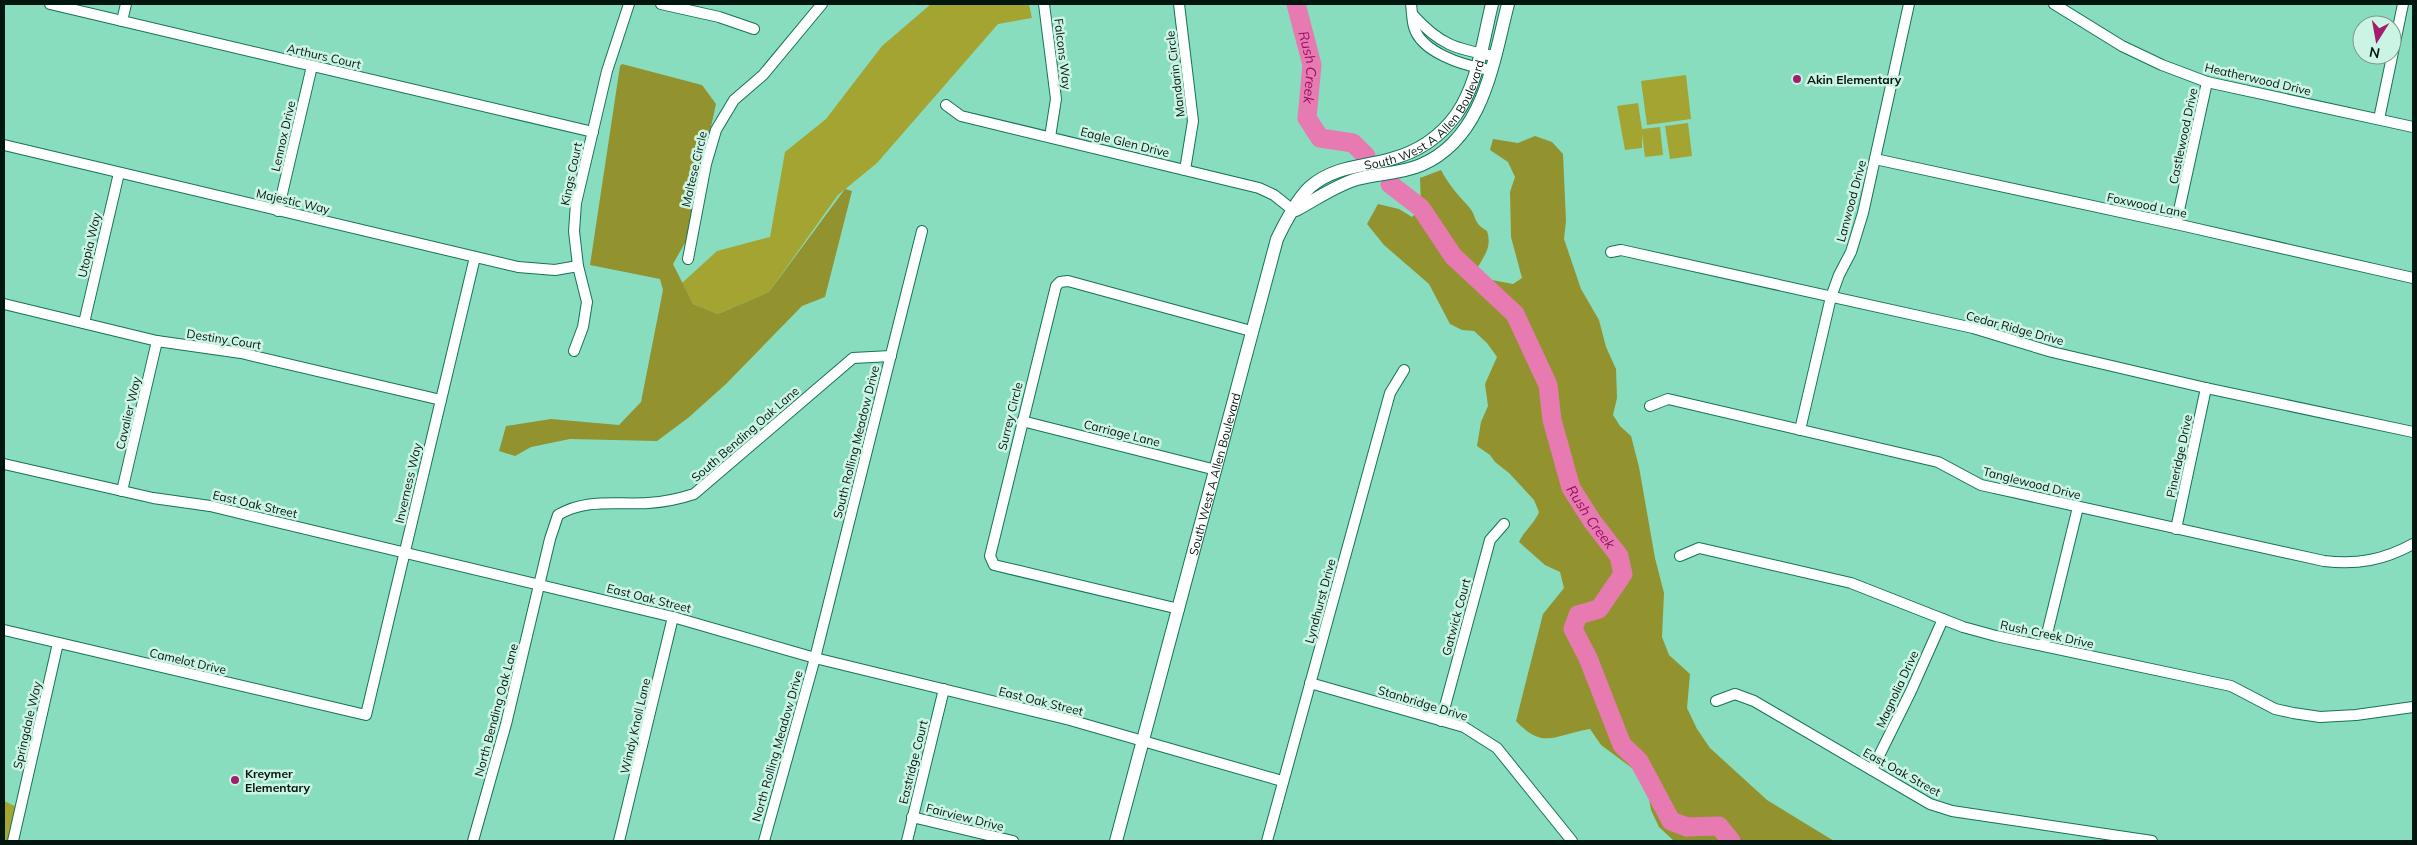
<svg xmlns="http://www.w3.org/2000/svg" width="2417" height="845" font-family="Mulish,sans-serif">
<style>
.green{fill:#a4a433}
.forest{fill:#92922f}
.lines{fill:none;stroke-linecap:round;stroke-linejoin:round}
.stream{stroke:#a25c81;stroke-width:3}
.river{stroke:#e87ab2;stroke-width:19}
.minor-casing{stroke:#147359;stroke-width:12}
.tertiary-casing{stroke:#147359;stroke-width:14}
.minor{stroke:#fff;stroke-width:10}
.tertiary{stroke:#fff;stroke-width:12}
.poi-dot{fill:#a21e6d;stroke:#ccf4e4;stroke-width:2}
.labels{text-anchor:middle;dominant-baseline:central;stroke-width:5;stroke-linejoin:round;paint-order:stroke}
.street-label{font-size:12px;fill:#00160e;stroke:#ccf4e4}
.poi-label{font-size:12px;font-weight:bold;fill:#00160e;stroke:#ccf4e4;text-anchor:start}
.water-label{font-size:14px;font-style:italic;fill:#971064;stroke:#ccf4e4}
</style>
<rect width="100%" height="100%" fill="#88ddbf"/>
<g class="green">
<path d="M931 4H1029L1032 18 998 24 877 163 838 195 769 292 718 314 693 304 682 283 717 251 770 237 785 152 826 119 882 46Z"/>
<path d="M1686 75 1691 119 1647 125 1641 81Z"/>
<path d="M1638 103 1642 129 1660 127 1663 155 1645 157 1642 134V148L1625 150 1617 106Z"/>
<path d="M1688 123 1692 156 1670 159 1665 126Z"/>
<path d="M4 801 17 807 9 841H4Z"/>
</g>
<g class="forest">
<path d="M622 64 702 85 716 104 686 241 673 264 693 304 718 314 769 292 845 189 852 191 825 297 802 306 726 384 688 418 657 441 570 439 531 447 515 456 499 451 506 426 551 419 619 425 641 402 663 290 660 279 590 265 620 66Z"/>
<path d="M1535 136 1552 142 1563 154 1566 221 1564 239 1581 289 1599 320 1606 347 1616 369 1617 398 1613 415 1620 426 1631 436 1639 467 1655 558 1664 593 1662 637 1669 655 1690 674 1687 708 1697 729 1710 748 1767 800 1834 841H1674L1659 827 1651 810 1647 787 1632 768 1601 745 1590 729C1556 734 1544 751 1516 721L1543 614 1564 588 1560 572 1545 565 1519 542C1524 531 1534 524 1539 512L1534 500 1509 473 1495 462 1490 455 1477 446 1481 422 1488 406 1485 384 1497 357 1487 343 1474 331 1462 330 1450 324 1429 284 1384 245 1367 224 1378 204 1399 209 1412 217 1421 208 1420 178 1441 170C1449 185 1458 195 1469 207 1477 216 1472 222 1487 231 1492 247 1485 254 1478 267L1487 279 1513 284 1522 278 1511 237 1510 192 1515 177 1508 162 1490 150 1493 139 1518 143Z"/>
</g>
<g class="lines">
<path class="stream" d="M1719 826 1741 841"/>
<g class="river">
<path id="s1" d="M1296 4 1312 65 1307 118 1320 138 1353 143 1366 156"/>
<path id="s2" d="M1390 184 1421 208 1453 256 1515 314 1548 385 1552 420 1571 488 1592 521 1619 556 1623 574 1599 609 1578 615 1573 629 1588 658 1622 745 1639 761 1671 821 1687 827 1719 826 1731 841"/>
</g>
<g class="minor-casing">
<g id="minor">
<path d="M50 4 593 132"/>
<path d="M661 4 719 17 754 29"/>
<path d="M1044 4 1056 99 1050 137"/>
<path d="M1179 4 1193 121 1185 170"/>
<path d="M1411 4C1412 11 1412 20 1414 27 1421 52 1462 65 1485 69"/>
<path d="M2054 4 2122 46 2162 65 2207 82 2413 127"/>
<path d="M1413 15C1440 45 1456 49 1494 56"/>
<path d="M122 21 126 4"/>
<path d="M946 105 961 116 1259 188 1274 195 1294 211"/>
<path d="M2379 119 2403 4"/>
<path d="M4 145 518 267 555 270 578 266"/>
<path d="M1875 159 2176 224 2413 278"/>
<path d="M278 211 312 66"/>
<path d="M2176 224 2207 82"/>
<path d="M1611 252 1621 250 1973 328 2052 352 2206 388 2413 432"/>
<path d="M688 259 706 164 716 130 734 100 763 75 822 4"/>
<path d="M4 304 157 341 241 353 441 400"/>
<path d="M84 323 119 173"/>
<path d="M574 351 583 327 587 302 578 266 574 231 576 203 607 71 629 4"/>
<path d="M1650 406 1668 399 1938 462 1981 485 2324 561C2357 565 2384 560 2413 544"/>
<path d="M1022 421 1216 470"/>
<path d="M1800 430 1831 297 1839 275 1851 252 1863 213 1909 4"/>
<path d="M4 464 153 498 210 506 673 617 815 658 1070 720 1282 781"/>
<path d="M122 491 157 341"/>
<path d="M2176 529 2206 388"/>
<path d="M1680 556 1699 548 1851 583 1963 627 1996 636 2231 686 2275 709 2293 713 2320 717 2356 715 2413 707"/>
<path d="M1179 609 994 565 990 556 1056 286 1060 282 1068 281 1251 331"/>
<path d="M4 630 366 715 475 257"/>
<path d="M2044 646 2078 507"/>
<path d="M1310 683 1464 727 1497 748 1572 841"/>
<path d="M1716 701 1735 694 1754 701 1930 804 1952 811 2152 841"/>
<path d="M1441 721 1490 540 1504 524"/>
<path d="M1872 770 1911 691 1943 619"/>
<path d="M912 817 1013 841"/>
<path d="M13 841 58 643"/>
<path d="M473 841 506 724 550 539 558 515C586 498 617 505 648 503 664 502 679 499 694 494L853 358 891 356"/>
<path d="M619 841 673 617"/>
<path d="M764 841 815 658 922 231"/>
<path d="M907 841 944 689"/>
<path d="M1267 841 1390 393 1404 370"/>
</g>
</g>
<g class="tertiary-casing">
<g id="tertiary">
<path d="M1296 210C1315 200 1336 185 1357 179 1378 173 1400 174 1421 165 1484 138 1493 62 1508 4"/>
<path id="s3" d="M1116 841 1277 239C1284 224 1298 198 1310 187 1334 166 1363 167 1391 159 1417 152 1440 137 1456 115 1478 84 1483 40 1492 4"/>
</g>
</g>
<use href="#minor" class="minor"/>
<use href="#tertiary" class="tertiary"/>
</g>
<g class="poi-dot">
<circle cx="1797" cy="79" r="5"/>
<circle cx="235" cy="780" r="5"/>
</g>
<g class="labels">
<g class="street-label">
<text transform="translate(1063 54) rotate(83)">Falcons Way</text>
<text transform="translate(324 56) rotate(13)">Arthurs Court</text>
<text transform="translate(1175 74) rotate(-97)">Mandarin Circle</text>
<text transform="translate(2258 79) rotate(13)">Heatherwood Drive</text>
<text stroke="none"><textPath href="#s3" startOffset="828">South West A Allen Boulevard</textPath></text>
<text transform="translate(283 136) rotate(-77)">Lennox Drive</text>
<text transform="translate(2183 136) rotate(-78)">Castlewood Drive</text>
<text transform="translate(1125 142) rotate(14)">Eagle Glen Drive</text>
<text transform="translate(694 169) rotate(-77)">Maltese Circle</text>
<text transform="translate(571 174) rotate(-78)">Kings Court</text>
<text transform="translate(293 201) rotate(13)">Majestic Way</text>
<text transform="translate(1851 201) rotate(-75)">Lanwood Drive</text>
<text transform="translate(2147 205) rotate(12)">Foxwood Lane</text>
<text transform="translate(89 245) rotate(-77)">Utopia Way</text>
<text transform="translate(2015 328) rotate(15)">Cedar Ridge Drive</text>
<text transform="translate(224 339) rotate(9)">Destiny Court</text>
<text transform="translate(128 413) rotate(-77)">Cavalier Way</text>
<text transform="translate(1010 416) rotate(-76)">Surrey Circle</text>
<text transform="translate(1122 433) rotate(14)">Carriage Lane</text>
<text transform="translate(745 434) rotate(-41)">South Bending Oak Lane</text>
<text transform="translate(856 442) rotate(-76)">South Rolling Meadow Drive</text>
<text transform="translate(2179 456) rotate(-78)">Pineridge Drive</text>
<text stroke="none"><textPath href="#s3" startOffset="380">South West A Allen Boulevard</textPath></text>
<text transform="translate(408 483) rotate(-77)">Inverness Way</text>
<text transform="translate(2032 483) rotate(14)">Tanglewood Drive</text>
<text transform="translate(255 504) rotate(13)">East Oak Street</text>
<text transform="translate(649 598) rotate(14)">East Oak Street</text>
<text transform="translate(1320 601) rotate(-75)">Lyndhurst Drive</text>
<text transform="translate(1456 617) rotate(-75)">Gatwick Court</text>
<text transform="translate(2047 634) rotate(12)">Rush Creek Drive</text>
<text transform="translate(188 661) rotate(13)">Camelot Drive</text>
<text transform="translate(1897 689) rotate(-65)">Magnolia Drive</text>
<text transform="translate(1041 701) rotate(14)">East Oak Street</text>
<text transform="translate(1423 703) rotate(17)">Stanbridge Drive</text>
<text transform="translate(496 710) rotate(-75)">North Bending Oak Lane</text>
<text transform="translate(27 725) rotate(-77)">Springdale Way</text>
<text transform="translate(635 726) rotate(-77)">Windy Knoll Lane</text>
<text transform="translate(777 746) rotate(-74)">North Rolling Meadow Drive</text>
<text transform="translate(913 762) rotate(-76)">Eastridge Court</text>
<text transform="translate(1902 772) rotate(29)">East Oak Street</text>
<text transform="translate(965 817) rotate(14)">Fairview Drive</text>
</g>
<g class="poi-label">
<text x="1807" y="79">Akin Elementary</text>
<text x="245" y="773">Kreymer<tspan x="245" dy="14">Elementary</tspan></text>
</g>
<g class="water-label">
<text stroke="none"><textPath href="#s1" startOffset="65">Rush Creek</textPath></text>
<text stroke="none"><textPath href="#s2" startOffset="401">Rush Creek</textPath></text>
</g>
</g>
<rect width="2417" height="845" fill="none" stroke="#00160e" stroke-width="10"/>
<g transform="translate(2377 40) rotate(191)"><circle r="24" fill="#ccf4e4" stroke="#7a9b8e"/>
<path d="M0-4L9 19L0 12L-9 19Z" fill="#a21e6d"/>
<text y="-8" font-size="14" font-weight="bold" text-anchor="middle" fill="#00160e">N</text>
</g>
</svg>
